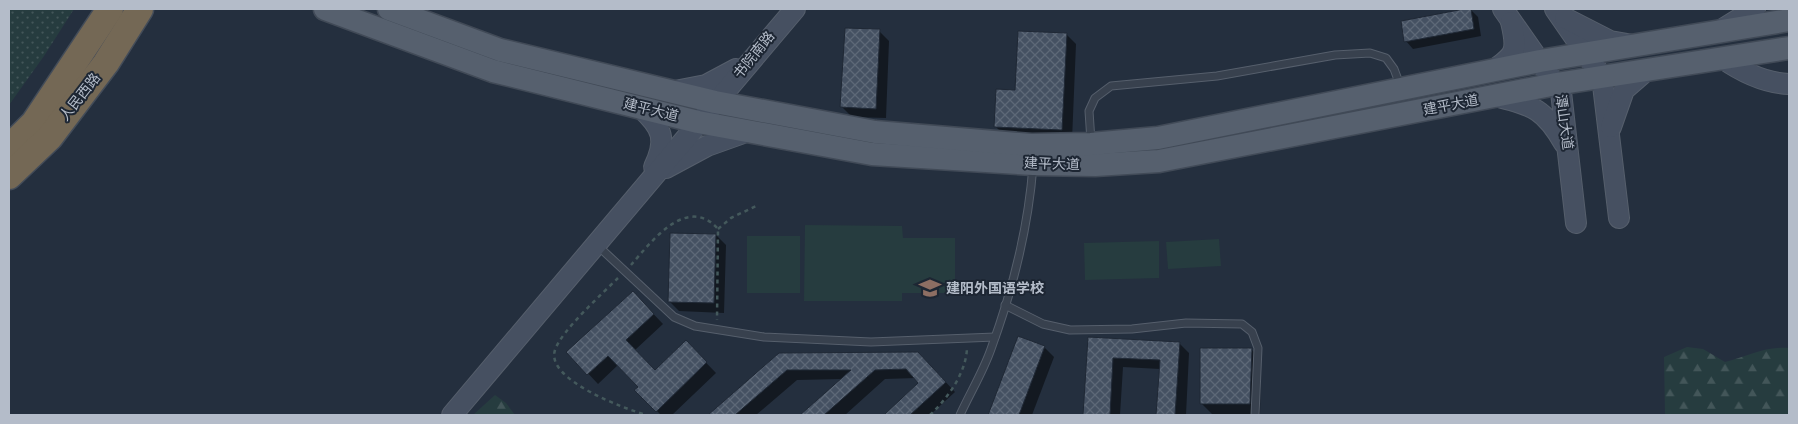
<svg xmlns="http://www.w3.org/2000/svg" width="1798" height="424" font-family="'Varela Round','Noto Sans SC',sans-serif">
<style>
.grass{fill:#263c3f}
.forest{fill:url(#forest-firs)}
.park{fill:url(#park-dots)}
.shadow{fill:#0007}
.building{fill:url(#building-cross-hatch);stroke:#1f2835}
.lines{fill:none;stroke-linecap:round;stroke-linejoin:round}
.lane-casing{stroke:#565f6c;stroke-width:9}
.secondary-casing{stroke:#565f6c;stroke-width:22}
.primary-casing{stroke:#414a57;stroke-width:25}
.highway-casing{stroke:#434c59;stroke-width:29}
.path{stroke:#44595c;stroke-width:2.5;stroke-dasharray:4 4;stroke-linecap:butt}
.lane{stroke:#38414e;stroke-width:7}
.secondary{stroke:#465061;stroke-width:20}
.primary{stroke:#56606e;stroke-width:22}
.highway{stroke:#746855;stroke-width:26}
.labels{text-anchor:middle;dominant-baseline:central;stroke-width:4;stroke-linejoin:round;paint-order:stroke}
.street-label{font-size:14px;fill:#b4bcc9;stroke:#1d2633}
.poi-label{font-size:14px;font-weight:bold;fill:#b4bcc9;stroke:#1d2633;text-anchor:start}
</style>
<defs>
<pattern id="forest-firs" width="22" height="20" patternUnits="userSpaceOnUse" patternTransform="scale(1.25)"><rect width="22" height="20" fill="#263c3f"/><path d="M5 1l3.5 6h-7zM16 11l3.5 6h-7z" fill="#435659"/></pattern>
<pattern id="park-dots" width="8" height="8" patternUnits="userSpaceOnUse" patternTransform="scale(1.25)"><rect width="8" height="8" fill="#263c3f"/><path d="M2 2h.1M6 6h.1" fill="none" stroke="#435659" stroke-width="1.8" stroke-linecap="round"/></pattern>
<pattern id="building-cross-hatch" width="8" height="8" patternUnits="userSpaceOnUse" patternTransform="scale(1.25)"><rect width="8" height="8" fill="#455162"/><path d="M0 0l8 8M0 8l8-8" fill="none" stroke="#5d6877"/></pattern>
</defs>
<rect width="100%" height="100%" fill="#242f3e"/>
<g class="grass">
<path d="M805 225 902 226 903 238H955V293H902V301H804Z"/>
<rect x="747" y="236" width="53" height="57"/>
<path d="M1219 239 1221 266 1168 269 1166 242Z"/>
<path d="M1159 241V278L1085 280 1084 243Z"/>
</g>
<g class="forest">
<path d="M1687 347 1703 349 1725 362C1748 356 1766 346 1789 348V415H1665L1664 357Z"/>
<path d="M495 395 506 403 515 415H473Z"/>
</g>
<path class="park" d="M9 9H74L44 56 9 105Z"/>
<g class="shadow">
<path d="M1470 9 1478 17 1481 36 1413 49 1406 41Z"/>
<path d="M879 31 889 41 886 118 852 117 842 107Z"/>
<path d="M1066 34 1076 44 1072 140 1006 137 996 127 1016 91Z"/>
<path d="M716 235 726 245 724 313 679 311 669 301Z"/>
<path d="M642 302 663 324 635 350 655 372 686 342 716 373 672 415H661L636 390 639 387 618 365 598 384 568 352Z"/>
<path d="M1019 338 1044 347 1054 357 1032 415H990Z"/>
<path d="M1089 338 1179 343 1189 353 1186 415H1158L1160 369 1123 367 1120 415H1084Z"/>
<path d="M1251 349 1261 359 1260 414H1212L1202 404Z"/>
<path d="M780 354 928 363 955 392 930 415H886L920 383 916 378 885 379 845 415H802L842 379 797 380 756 415H710Z"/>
</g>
<g class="building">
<path d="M1464 9H1471L1474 29 1404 42 1401 21Z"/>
<path d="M845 28 880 29 876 109 840 107Z"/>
<path d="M1018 31 1067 33 1062 130 994 127 996 89 1015 90Z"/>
<path d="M670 233 716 234 714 303 668 302Z"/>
<path d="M633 291 654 314 626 340 655 370 686 340 707 362 656 412 634 390 638 387 608 356 587 375 566 352Z"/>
<path d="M1018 336 1045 346 1019 415H988Z"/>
<path d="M1088 337 1180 342 1175 415H1156L1160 360 1113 358 1110 415H1083Z"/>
<path d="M1200 348H1252L1250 404H1200Z"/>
<path d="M918 352 946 382 910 415H884L918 383 906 369 875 370 824 415H800L851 370H787L735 415H708L779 353Z"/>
</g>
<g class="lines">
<g class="lane-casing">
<g id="lane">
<path d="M1091 141 1089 111 1095 98 1111 86 1217 76 1335 55 1370 53 1386 58 1394 69 1400 85"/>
<path d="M597 245 674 317 695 326 764 337 871 342 995 337"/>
<path d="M1005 305 1043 324 1070 330 1132 329 1186 323 1242 324 1252 332 1258 348 1255 415"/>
<path d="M960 415C970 393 983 372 991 349 1013 289 1028 230 1033 166"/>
</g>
</g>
<g class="secondary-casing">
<g id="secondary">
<path d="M1503 9 1561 92 1576 223"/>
<path d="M1555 9 1602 77 1619 218"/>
<path d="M1565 18 1610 41 1633 45"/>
<path d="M1721 30 1755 9"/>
<path d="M1722 58C1742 72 1764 83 1789 84"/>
<path d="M1492 71C1516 55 1518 51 1511 22"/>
<path d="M675 91 706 85 736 69"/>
<path d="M1495 96C1533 106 1544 108 1564 143"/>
<path d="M641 108C663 128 667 140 654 167"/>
<path d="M1611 127 1624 90 1647 70"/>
<path d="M666 168 707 146 749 131"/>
<path d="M452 415 795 9"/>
</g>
</g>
<g class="primary-casing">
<g id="primary">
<path d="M325 9 493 71 698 122 872 154 1033 164 1095 165 1159 161 1556 84 1789 48"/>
<path d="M389 9 500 50 715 102 875 132 1031 145 1091 144 1158 138 1540 61 1789 20"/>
</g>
</g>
<g class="highway-casing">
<g id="highway">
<path d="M9 148 34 123 110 9"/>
<path d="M9 176 50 137 106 63 140 9"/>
</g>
</g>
<g class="path">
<path d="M718 229 731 218 758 205"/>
<path d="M631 265C651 242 687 194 718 229L717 320"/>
<path d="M618 278C603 293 561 331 555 350 545 380 626 409 646 415"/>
<path d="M930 415C948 398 966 373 967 348"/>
</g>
<use href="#lane" class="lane"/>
<use href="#secondary" class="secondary"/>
<use href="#primary" class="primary"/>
<use href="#highway" class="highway"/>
</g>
<defs>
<g id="school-bare" transform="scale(1.725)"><path d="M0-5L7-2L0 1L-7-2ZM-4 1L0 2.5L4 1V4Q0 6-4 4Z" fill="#8d6e63" stroke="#1d2633" stroke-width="2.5" paint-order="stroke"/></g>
</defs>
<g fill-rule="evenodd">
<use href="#school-bare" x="930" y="288"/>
</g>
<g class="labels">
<g class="street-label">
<text transform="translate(754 55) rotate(-51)">书院南路</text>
<text transform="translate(80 97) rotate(-52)">人民西路</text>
<text transform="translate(1451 105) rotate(-11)">建平大道</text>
<text transform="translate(651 110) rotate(14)">建平大道</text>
<text transform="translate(1564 122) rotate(82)">潭山大道</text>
<text transform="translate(1052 164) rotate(2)">建平大道</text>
</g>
<g class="poi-label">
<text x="946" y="288">建阳外国语学校</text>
</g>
</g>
<rect width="1798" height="424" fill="none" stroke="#b4bcc9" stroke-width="20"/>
</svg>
